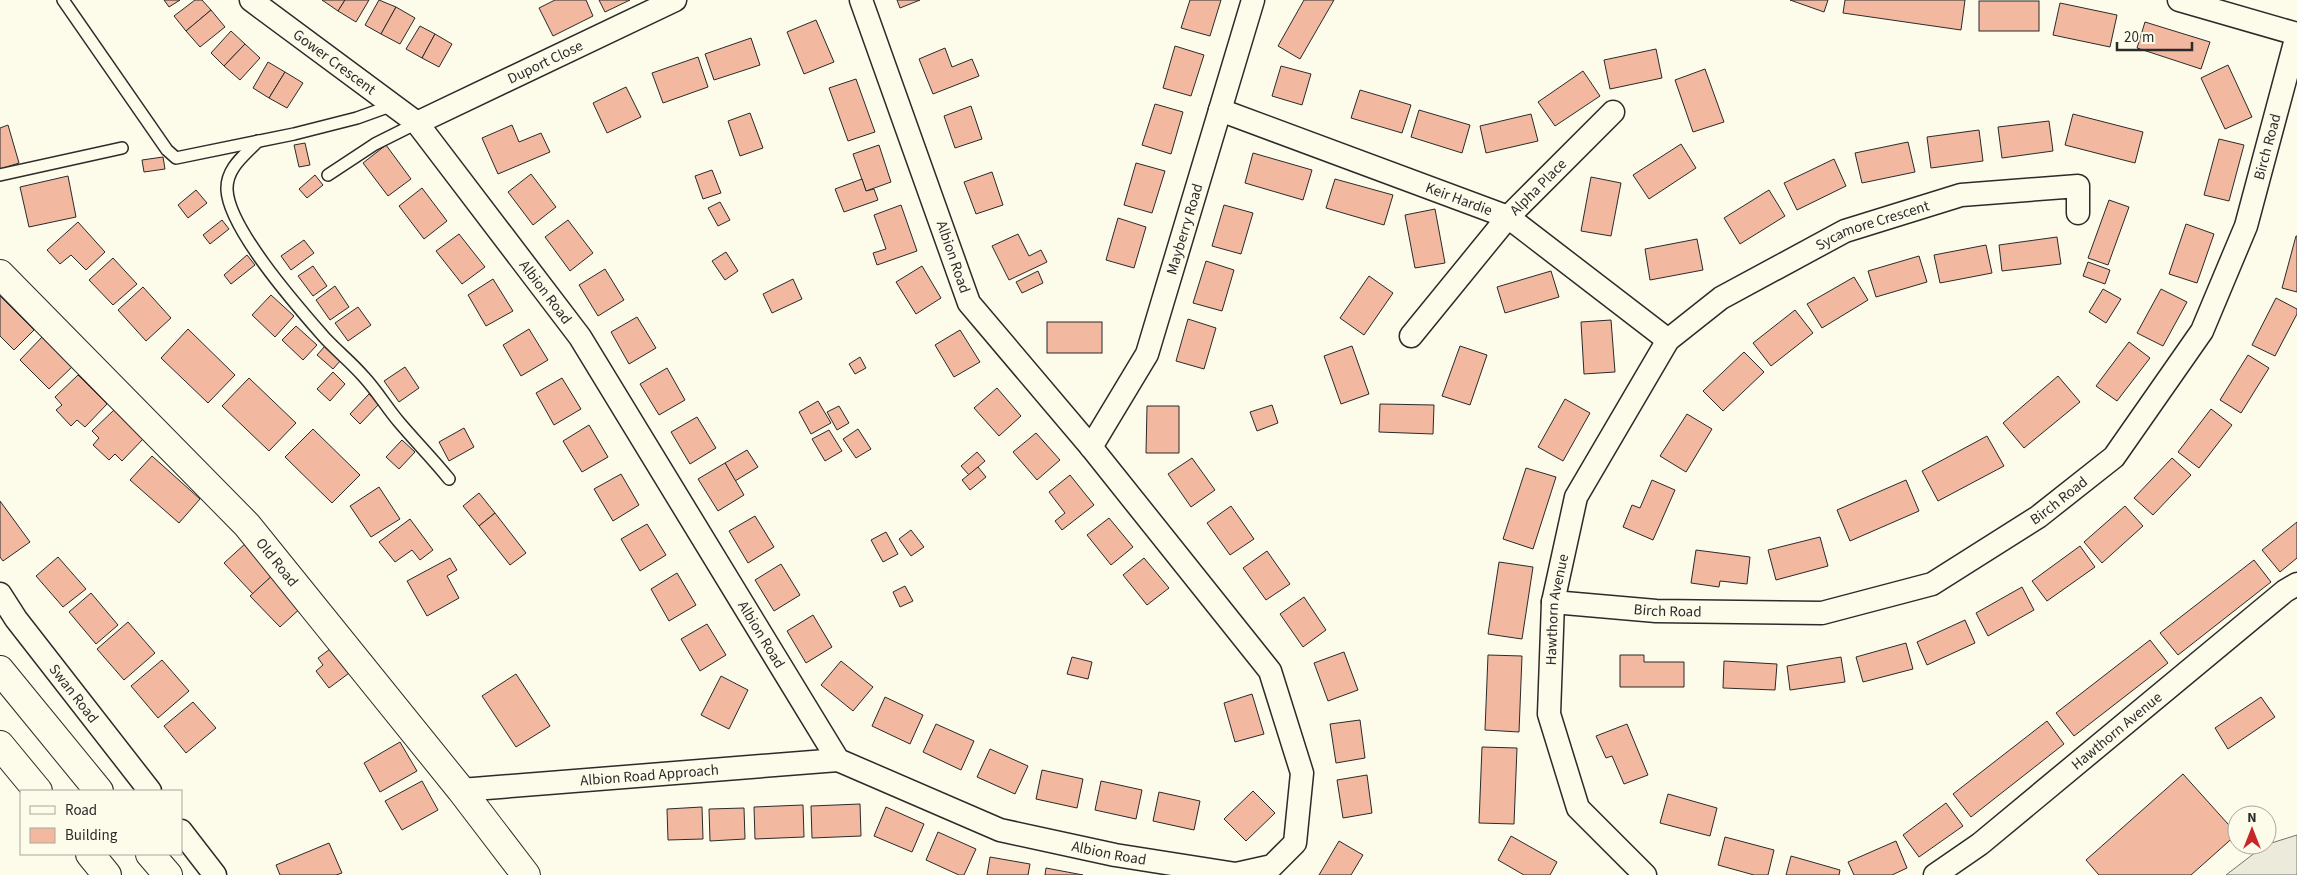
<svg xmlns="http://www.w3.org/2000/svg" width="2297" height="875" font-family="'Source Sans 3',sans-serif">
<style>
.green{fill:#ecebdb;stroke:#74746e}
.building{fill:#f2b8a0;stroke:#2b2b2b}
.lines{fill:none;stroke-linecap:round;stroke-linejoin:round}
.service-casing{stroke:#2b2b2b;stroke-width:14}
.minor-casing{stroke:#2b2b2b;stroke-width:25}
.tertiary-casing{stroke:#2b2b2b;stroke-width:30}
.primary-casing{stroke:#2b2b2b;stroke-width:30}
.service{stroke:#fdfbea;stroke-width:11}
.minor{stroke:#fdfbea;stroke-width:22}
.tertiary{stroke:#fdfbea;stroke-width:28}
.primary{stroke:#fdfbea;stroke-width:28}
.labels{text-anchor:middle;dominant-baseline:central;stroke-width:4;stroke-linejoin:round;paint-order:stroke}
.street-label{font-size:15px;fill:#2b2b2b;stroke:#fdfbea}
</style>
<rect width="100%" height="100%" fill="#fdfbea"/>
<path class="green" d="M2297 835V875H2226L2265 845Z"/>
<g class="building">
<path d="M164 0H180L169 7Z"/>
<path d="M195 0H202L211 10 186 31 174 16Z"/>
<path d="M322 0H345L338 11Z"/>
<path d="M345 0H369L356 22 338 11Z"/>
<path d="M379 0 396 7 381 34 365 25Z"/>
<path d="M555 0H586L593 16 553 36 539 8Z"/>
<path d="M599 0H630L605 12Z"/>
<path d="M897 0H920L900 8Z"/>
<path d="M1190 0H1221L1210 36 1181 28Z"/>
<path d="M1304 0H1334L1300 59 1278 46Z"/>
<path d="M1790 0H1828L1824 12Z"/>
<path d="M1845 0H1965L1961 30 1843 13Z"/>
<rect x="1979" y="1" width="60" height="30"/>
<path d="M2060 3 2117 15 2110 47 2053 35Z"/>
<path d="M396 7 415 18 400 44 381 34Z"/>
<path d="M211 10 225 27 200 47 186 31Z"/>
<path d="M816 20 834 62 804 74 787 32Z"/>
<path d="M2145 22 2210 42 2201 69 2137 48Z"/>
<path d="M420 26 435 34 422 58 406 49Z"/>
<path d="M231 31 245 44 224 66 211 53Z"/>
<path d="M435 34 452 44 439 67 422 58Z"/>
<path d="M751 38 760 65 714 80 705 54Z"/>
<path d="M245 44 260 58 240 80 224 66Z"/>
<path d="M1175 46 1204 55 1191 96 1163 88Z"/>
<path d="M945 48 952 67 972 59 979 76 933 94 919 59Z"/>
<path d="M1656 49 1662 78 1610 89 1604 60Z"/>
<path d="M698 57 708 87 663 103 652 73Z"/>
<path d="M268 62 285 72 269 98 253 88Z"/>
<path d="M2228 65 2252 117 2225 129 2201 78Z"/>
<path d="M1281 66 1311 74 1302 105 1272 96Z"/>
<path d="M1705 69 1724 122 1693 132 1675 80Z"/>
<path d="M1583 71 1600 96 1555 126 1538 102Z"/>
<path d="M285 72 303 83 287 108 269 98Z"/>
<path d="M856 79 875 132 848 141 829 88Z"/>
<path d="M626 87 641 117 607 133 593 103Z"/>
<path d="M1360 90 1411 105 1402 133 1351 118Z"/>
<path d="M1155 104 1183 112 1171 154 1142 145Z"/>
<path d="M971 106 982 139 955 148 944 116Z"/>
<path d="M1419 110 1470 125 1462 153 1411 137Z"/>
<path d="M750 113 763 148 740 156 728 121Z"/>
<path d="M1531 114 1538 141 1486 153 1480 126Z"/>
<path d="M2073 114 2143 132 2135 163 2065 145Z"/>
<path d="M2049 121 2053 151 2002 158 1998 127Z"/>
<path d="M8 125 19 163 0 169V128Z"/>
<path d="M512 125 519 142 541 133 550 152 498 174 482 138Z"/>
<path d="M1979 130 1983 161 1931 168 1927 137Z"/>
<path d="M2219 139 2244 145 2229 201 2204 195Z"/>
<path d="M1908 142 1915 172 1862 183 1855 153Z"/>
<path d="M305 143 310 165 299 167 294 145Z"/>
<path d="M1681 144 1696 168 1649 199 1633 175Z"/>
<path d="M386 145 411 179 388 196 363 163Z"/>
<path d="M879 145 891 182 866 191 853 154Z"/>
<path d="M1253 153 1312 170 1303 200 1245 183Z"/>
<path d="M163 157 165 169 144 172 142 160Z"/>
<path d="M1834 159 1846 186 1797 210 1784 183Z"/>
<path d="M1136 163 1165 171 1152 213 1124 205Z"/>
<path d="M712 170 721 193 703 199 695 176Z"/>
<path d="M992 172 1003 205 976 214 964 182Z"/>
<path d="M531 174 556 207 533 225 508 192Z"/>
<path d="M315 175 323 185 307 198 299 189Z"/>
<path d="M68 176 76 217 29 227 20 187Z"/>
<path d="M1591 177 1621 183 1611 236 1581 231Z"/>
<path d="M862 179 866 191 874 189 878 200 844 212 835 189Z"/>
<path d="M1335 179 1393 195 1384 225 1326 208Z"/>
<path d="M422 188 447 221 424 239 399 206Z"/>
<path d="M196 190 207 203 188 218 178 205Z"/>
<path d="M1769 190 1785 216 1740 244 1724 218Z"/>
<path d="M2109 200 2129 207 2108 265 2088 258Z"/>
<path d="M720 202 730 220 718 226 708 208Z"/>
<path d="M901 205 917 251 877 265 873 253 886 249 874 215Z"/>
<path d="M1224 205 1253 213 1241 254 1212 246Z"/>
<path d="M1435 209 1445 263 1415 268 1405 215Z"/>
<path d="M1118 218 1146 227 1134 268 1106 260Z"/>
<path d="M222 220 229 229 210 244 203 235Z"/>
<path d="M568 220 593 253 570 271 545 237Z"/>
<path d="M78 222 105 252 86 270 71 255 60 264 47 250Z"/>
<path d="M2186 224 2214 234 2197 283 2169 274Z"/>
<path d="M459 234 485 267 462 284 436 251Z"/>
<path d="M1018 234 1029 256 1041 250 1047 262 1009 280 992 246Z"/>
<path d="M2296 236H2297V292L2282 288Z"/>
<path d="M2057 237 2061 264 2002 271 1999 245Z"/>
<path d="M1697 239 1703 270 1650 280 1645 249Z"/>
<path d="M304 240 314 253 291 270 281 256Z"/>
<path d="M1986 245 1992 273 1940 283 1934 255Z"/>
<path d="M726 252 738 271 725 280 712 261Z"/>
<path d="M247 255 255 265 231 284 224 275Z"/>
<path d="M1919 256 1927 282 1876 297 1868 271Z"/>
<path d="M113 258 137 284 113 305 89 280Z"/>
<path d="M1206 261 1234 270 1222 311 1193 303Z"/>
<path d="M2088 262 2110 270 2105 284 2083 276Z"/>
<path d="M313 266 327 286 313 296 298 276Z"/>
<path d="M922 266 941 298 916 314 896 282Z"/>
<path d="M605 269 624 300 598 316 579 285Z"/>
<path d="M1038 271 1043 283 1022 293 1016 282Z"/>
<path d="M1551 271 1559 297 1505 313 1497 287Z"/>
<path d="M1369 276 1393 293 1364 335 1340 318Z"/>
<path d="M1854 277 1868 300 1822 328 1807 304Z"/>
<path d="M493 279 513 311 486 326 468 295Z"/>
<path d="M793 279 802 299 772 313 763 294Z"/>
<path d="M335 286 349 307 330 320 316 300Z"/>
<path d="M143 287 171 318 146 341 118 310Z"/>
<path d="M2103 289 2121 299 2106 323 2089 312Z"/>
<path d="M2161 289 2187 302 2163 346 2137 333Z"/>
<path d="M271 295 294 316 275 337 252 315Z"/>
<path d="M0 296 34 330 14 350 0 336Z"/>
<path d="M2276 298 2297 309V314L2275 356 2252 345Z"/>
<path d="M358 307 371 325 348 341 335 323Z"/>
<path d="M1795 310 1813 333 1771 366 1753 343Z"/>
<path d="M637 317 656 348 629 364 611 332Z"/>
<path d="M1188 319 1216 328 1204 369 1176 361Z"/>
<path d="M1611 320 1615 372 1584 374 1581 322Z"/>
<rect x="1047" y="322" width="55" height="31"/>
<path d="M296 326 317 345 303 360 282 340Z"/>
<path d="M188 329 235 375 208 403 161 358Z"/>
<path d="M529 329 548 360 521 376 503 345Z"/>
<path d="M960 330 980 362 954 377 935 345Z"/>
<path d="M43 336 73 366 49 389 20 360Z"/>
<path d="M2129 342 2150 358 2117 401 2096 386Z"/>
<path d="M325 346 341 360 333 369 317 355Z"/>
<path d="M1352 346 1369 394 1341 404 1324 356Z"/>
<path d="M1460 346 1487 355 1470 405 1442 396Z"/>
<path d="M1744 352 1764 372 1723 411 1703 391Z"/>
<path d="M2248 355 2269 368 2241 413 2220 400Z"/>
<path d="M860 357 866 368 855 374 849 364Z"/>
<path d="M405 367 419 388 399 402 384 381Z"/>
<path d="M667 368 685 400 659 415 640 384Z"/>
<path d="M333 372 345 384 330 401 317 389Z"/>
<path d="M78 375 107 404 85 427 77 420 71 426 56 410 62 405 55 397Z"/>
<path d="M2058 376 2080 402 2024 448 2003 423Z"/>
<path d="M249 378 296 423 269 451 222 406Z"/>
<path d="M562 378 581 409 554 425 536 393Z"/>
<path d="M997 388 1021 416 999 436 974 408Z"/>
<path d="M369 394 379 404 360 424 350 414Z"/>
<path d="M1565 399 1590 413 1563 461 1538 447Z"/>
<path d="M818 401 831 423 811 434 799 412Z"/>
<path d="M1380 404 1434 405 1433 434 1379 432Z"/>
<path d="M1272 405 1278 423 1257 431 1250 412Z"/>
<path d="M839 406 849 423 837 430 827 412Z"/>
<path d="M1147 406H1179V453H1146Z"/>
<path d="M115 409 144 438 122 461 115 454 109 460 93 445 99 438 92 431Z"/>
<path d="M2211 409 2232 425 2199 468 2178 452Z"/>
<path d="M1687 414 1712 429 1686 472 1660 456Z"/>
<path d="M697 417 716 448 690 464 671 432Z"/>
<path d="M589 425 608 457 582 472 563 441Z"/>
<path d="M464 428 474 447 449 461 439 442Z"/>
<path d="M313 429 360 475 332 503 285 457Z"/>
<path d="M858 429 871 449 856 458 843 439Z"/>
<path d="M829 430 842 451 825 461 812 439Z"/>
<path d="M1036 433 1060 460 1037 480 1013 452Z"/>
<path d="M1987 436 2004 466 1938 501 1922 471Z"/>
<path d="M402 440 415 452 399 469 386 457Z"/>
<path d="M747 450 758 467 735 481 725 463Z"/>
<path d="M977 452 985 461 969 475 961 466Z"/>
<path d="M152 456 200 499 179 523 130 480Z"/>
<path d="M1192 458 1215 490 1191 507 1168 474Z"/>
<path d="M2172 458 2191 475 2153 515 2134 498Z"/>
<path d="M725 463 744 495 718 511 698 479Z"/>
<path d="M978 467 986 477 970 490 962 480Z"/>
<path d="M1526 468 1556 477 1533 549 1503 539Z"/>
<path d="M621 474 639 505 613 521 594 489Z"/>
<path d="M1070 475 1094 505 1062 530 1055 521 1065 513 1049 492Z"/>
<path d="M1652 480 1675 490 1653 540 1623 527 1632 505 1640 508Z"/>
<path d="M1906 480 1919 511 1850 541 1837 510Z"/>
<path d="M379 487 400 519 371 537 350 506Z"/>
<path d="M479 493 495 513 479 526 463 506Z"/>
<path d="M0 501 30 542 3 561 0 557Z"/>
<path d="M1231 506 1254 539 1230 555 1207 523Z"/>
<path d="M2125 506 2143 526 2102 563 2084 542Z"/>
<path d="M495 513 526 553 510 565 479 526Z"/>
<path d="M755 516 774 547 748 563 729 531Z"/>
<path d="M1109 518 1133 547 1111 565 1087 535Z"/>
<path d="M410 519 433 550 420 560 412 550 395 562 379 542Z"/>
<path d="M2297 522V558L2280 572 2262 550Z"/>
<path d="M647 524 666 555 640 571 621 539Z"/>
<path d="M911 530 924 547 911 556 899 539Z"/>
<path d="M886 532 898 554 883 562 871 540Z"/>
<path d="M1820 537 1828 566 1776 580 1768 550Z"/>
<path d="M246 543 275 573 253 594 224 563Z"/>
<path d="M2080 546 2095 567 2047 601 2032 581Z"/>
<path d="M1696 550 1750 557 1747 584 1720 581 1719 587 1691 583Z"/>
<path d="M1267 551 1290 584 1266 600 1243 568Z"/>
<path d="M58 557 86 589 63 607 36 576Z"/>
<path d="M450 558 457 570 447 576 459 598 427 616 407 581Z"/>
<path d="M1144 558 1169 588 1147 605 1123 575Z"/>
<path d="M2254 560 2271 582 2178 655 2160 633Z"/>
<path d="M1499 562 1533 567 1522 639 1488 634Z"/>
<path d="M781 564 800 595 774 611 755 580Z"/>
<path d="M275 573 304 605 280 627 250 596Z"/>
<path d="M677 573 696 605 669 621 651 589Z"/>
<path d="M905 586 913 601 900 607 893 592Z"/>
<path d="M2022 587 2034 610 1988 636 1976 613Z"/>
<path d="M91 593 118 625 96 644 69 612Z"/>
<path d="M1304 597 1326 630 1303 647 1280 614Z"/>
<path d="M813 615 832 647 806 663 787 631Z"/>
<path d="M1965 620 1975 643 1927 665 1917 642Z"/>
<path d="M128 622 155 653 124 680 97 649Z"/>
<path d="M707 624 726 655 700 671 681 639Z"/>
<path d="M2150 640 2168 663 2074 736 2056 713Z"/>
<path d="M338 643 356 668 329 688 316 671 323 665 318 658Z"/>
<path d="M1906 643 1913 669 1863 682 1856 657Z"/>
<path d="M1344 652 1358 690 1328 701 1314 663Z"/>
<path d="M1488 655 1522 656 1519 732 1485 730Z"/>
<path d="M1620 655H1644V662H1684V687H1620Z"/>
<path d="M1072 657 1092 662 1088 679 1067 674Z"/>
<path d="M1841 657 1845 682 1790 690 1787 666Z"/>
<path d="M162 660 189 691 158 718 131 686Z"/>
<path d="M841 661 873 687 853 711 821 685Z"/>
<path d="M1724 661 1777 664 1775 690 1723 688Z"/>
<path d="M516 674 550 726 516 747 482 696Z"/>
<path d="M721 676 748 690 729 729 701 715Z"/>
<path d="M1252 694 1264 734 1235 742 1224 703Z"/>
<path d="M885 697 923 715 910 744 872 726Z"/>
<path d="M2261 697 2275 717 2228 749 2215 728Z"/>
<path d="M193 702 216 728 186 753 164 726Z"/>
<path d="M1360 720 1365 758 1336 763 1330 724Z"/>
<path d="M2047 721 2064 744 1971 817 1953 794Z"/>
<path d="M936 724 974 741 961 770 923 752Z"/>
<path d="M1627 724 1648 775 1624 784 1612 756 1606 758 1596 736Z"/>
<path d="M400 742 417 771 380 792 364 763Z"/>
<path d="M1482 747 1517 748 1514 824 1479 823Z"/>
<path d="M990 749 1028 766 1015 794 977 777Z"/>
<path d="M1042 770 1083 779 1077 808 1036 799Z"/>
<path d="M2183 774 2237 834 2191 875H2099L2086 860Z"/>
<path d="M1367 775 1372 813 1343 818 1337 780Z"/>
<path d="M422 781 438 810 402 830 385 801Z"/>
<path d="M1101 781 1142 790 1136 819 1095 810Z"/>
<path d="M1253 791 1275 813 1246 841 1224 819Z"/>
<path d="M1159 792 1200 801 1194 830 1153 821Z"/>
<path d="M1668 794 1717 808 1710 836 1660 823Z"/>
<path d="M1946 803 1963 826 1919 857 1903 835Z"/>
<path d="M860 804 861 836 812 838 811 806Z"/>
<path d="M803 805 804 837 755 839 754 807Z"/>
<path d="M702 807 703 839 668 840 667 809Z"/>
<path d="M886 807 924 824 912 852 874 836Z"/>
<path d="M744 808 745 839 710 841 709 809Z"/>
<path d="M938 832 976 849 964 875H959L926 860Z"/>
<path d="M1511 836 1557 862 1550 875H1524L1498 860Z"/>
<path d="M1725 837 1774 850 1768 875H1754L1718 865Z"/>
<path d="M1339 841 1363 855 1351 875H1319Z"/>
<path d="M1896 841 1907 868 1892 875H1854L1848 862Z"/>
<path d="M329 843 342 873 336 875H280L276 865Z"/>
<path d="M1791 856 1840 870 1839 875H1786Z"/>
<path d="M990 857 1030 864 1028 875H987Z"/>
<path d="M1046 868 1083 875H1045Z"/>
</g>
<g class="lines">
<g class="service-casing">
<g id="service">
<path d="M63 0 167 150 176 158 294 134 357 118 393 105"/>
<path d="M258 141C245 155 226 168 227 190 229 229 297 306 324 337 337 351 352 363 364 377 377 391 387 408 399 422 415 441 433 459 449 479"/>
<path d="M0 175 122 148"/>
<path d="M328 175 375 144 417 123"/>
</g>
</g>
<g class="minor-casing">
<g id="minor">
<path id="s1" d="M251 0 417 123 580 337 838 760 1000 830 1115 855 1236 874 1272 866 1295 843 1302 773 1270 671 1091 447 969 303 861 0"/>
<path d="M2179 0 2297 34"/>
<path id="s2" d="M1220 110 1508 217 1668 340"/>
<path id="s3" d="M417 123 675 0"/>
<path id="s4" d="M1411 336 1508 217 1613 112"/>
<path id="s5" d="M1091 447 1147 354 1253 0"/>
<path id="s6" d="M0 594 16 619 150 791"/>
<path id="s7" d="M1553 602 1656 611 1822 613 1932 584 2038 517 2114 457 2202 331 2246 226 2297 35"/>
<path id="s8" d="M461 790 838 760"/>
<path d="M181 831 215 875"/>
<path id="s9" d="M1645 875 1578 808 1549 714 1553 602 1576 497 1668 340 1721 298 1845 231 1961 195 2078 186V213"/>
<path id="s10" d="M1935 875 1980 844 2285 591 2297 584"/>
</g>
</g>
<g class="tertiary-casing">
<g id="tertiary">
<path id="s11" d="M0 274 247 525 461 790 526 875"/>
</g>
</g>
<g class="primary-casing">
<g id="primary">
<path d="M0 670 99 791"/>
<path d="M0 745 38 791"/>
<path d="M90 854 107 875"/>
<path d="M150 854 168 875"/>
</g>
</g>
<use href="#service" class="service"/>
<use href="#minor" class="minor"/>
<use href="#tertiary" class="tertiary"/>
<use href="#primary" class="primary"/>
</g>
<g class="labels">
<g class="street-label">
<text stroke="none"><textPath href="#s1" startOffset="104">Gower Crescent</textPath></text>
<text stroke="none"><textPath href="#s3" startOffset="142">Duport Close</textPath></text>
<text stroke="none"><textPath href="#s7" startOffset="955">Birch Road</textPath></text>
<text stroke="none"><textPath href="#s4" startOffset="196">Alpha Place</textPath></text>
<text stroke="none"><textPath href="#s2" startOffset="255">Keir Hardie</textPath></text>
<text stroke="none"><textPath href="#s9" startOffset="831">Sycamore Crescent</textPath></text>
<text stroke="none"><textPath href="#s5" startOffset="239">Mayberry Road</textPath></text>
<text transform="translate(953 257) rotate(71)">Albion Road</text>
<text stroke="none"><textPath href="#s1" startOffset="419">Albion Road</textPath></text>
<text stroke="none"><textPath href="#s7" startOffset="535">Birch Road</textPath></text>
<text stroke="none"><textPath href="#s11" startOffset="400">Old Road</textPath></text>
<text stroke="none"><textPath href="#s7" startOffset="115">Birch Road</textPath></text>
<text stroke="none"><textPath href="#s9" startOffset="298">Hawthorn Avenue</textPath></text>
<text stroke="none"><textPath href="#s1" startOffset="824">Albion Road</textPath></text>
<text stroke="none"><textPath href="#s6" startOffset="124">Swan Road</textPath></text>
<text stroke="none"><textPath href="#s10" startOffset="232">Hawthorn Avenue</textPath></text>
<text stroke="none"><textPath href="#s8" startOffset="189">Albion Road Approach</textPath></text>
<text stroke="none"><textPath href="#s1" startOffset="1259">Albion Road</textPath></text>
</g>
</g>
<rect x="20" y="790" width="162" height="65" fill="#fdfbea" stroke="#a9a89e"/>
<rect x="30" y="806" width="25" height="8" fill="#fdfbea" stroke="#a9a89e"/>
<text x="65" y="815" font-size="15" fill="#2b2b2b">Road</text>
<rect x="30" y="828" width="25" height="15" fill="#f2b8a0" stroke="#a9a89e"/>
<text x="65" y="840" font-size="15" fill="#2b2b2b">Building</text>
<g transform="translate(2252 830)"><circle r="24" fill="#fdfbea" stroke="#a9a89e"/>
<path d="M0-4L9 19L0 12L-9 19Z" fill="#c62828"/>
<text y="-8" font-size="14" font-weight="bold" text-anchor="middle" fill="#2b2b2b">N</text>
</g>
<path d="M2117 42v8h75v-8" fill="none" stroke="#2b2b2b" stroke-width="2.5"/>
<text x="2124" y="42" font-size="15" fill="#2b2b2b" stroke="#fdfbea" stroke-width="4" paint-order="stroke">20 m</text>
</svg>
